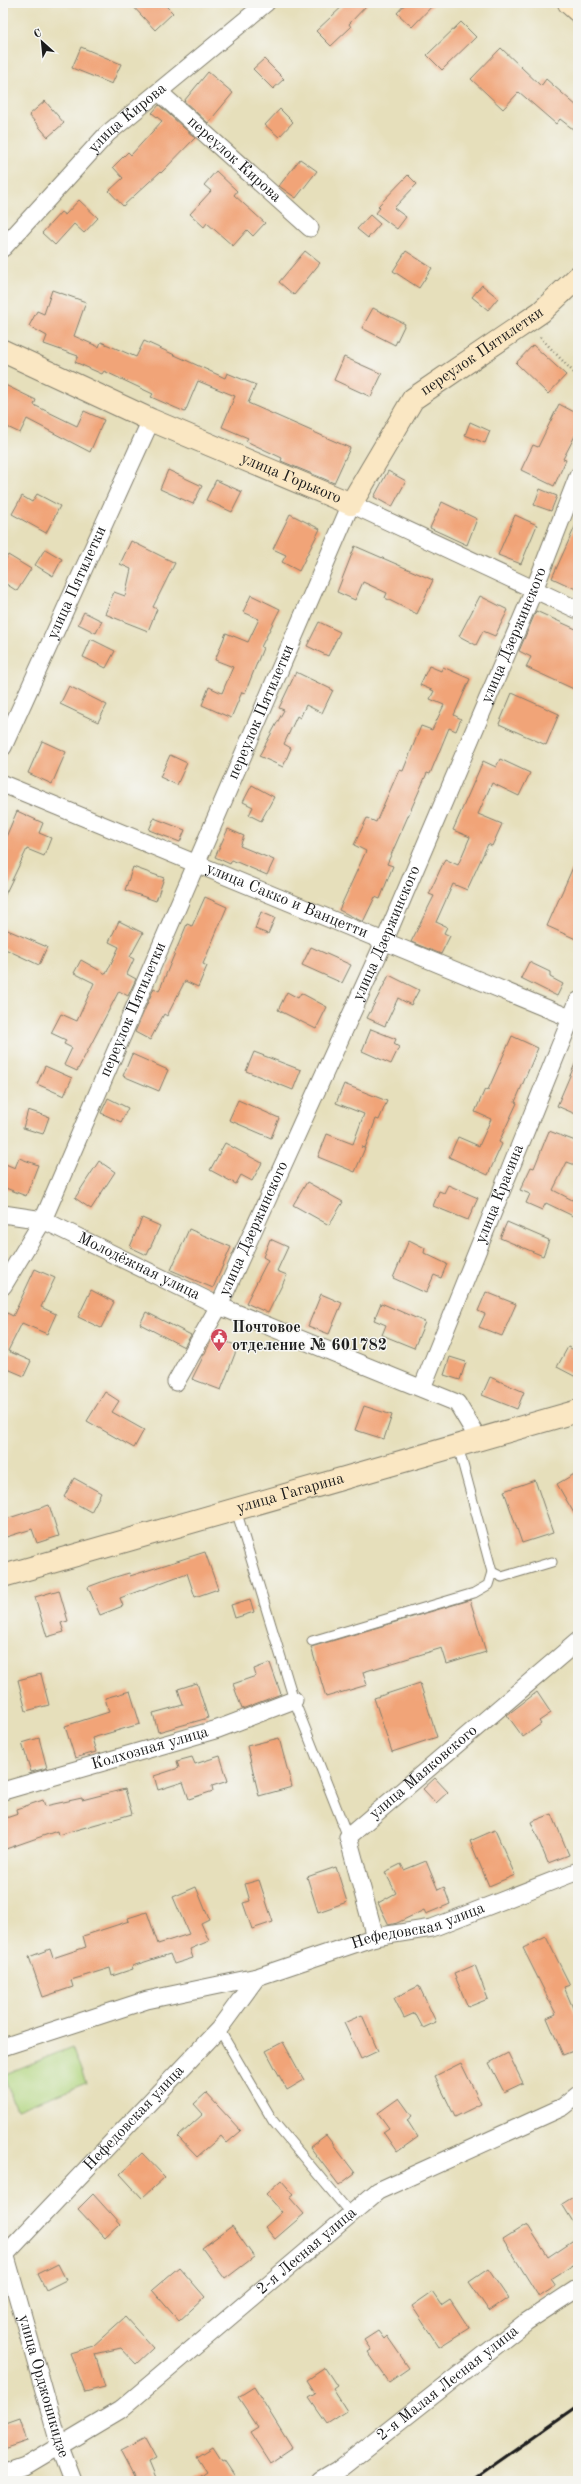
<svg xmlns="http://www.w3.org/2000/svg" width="581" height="2484" font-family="'Old Standard TT',serif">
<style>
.green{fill:#b0d57e;stroke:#66784d}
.building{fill:#f1a478}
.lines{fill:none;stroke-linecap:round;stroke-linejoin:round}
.lane-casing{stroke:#817e6c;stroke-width:11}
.street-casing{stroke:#817e6c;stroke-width:19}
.secondary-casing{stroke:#817e6c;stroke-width:24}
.path{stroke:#817e6c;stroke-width:2.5;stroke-dasharray:1 3;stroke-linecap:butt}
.lane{stroke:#fff;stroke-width:9}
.street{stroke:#fff;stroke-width:17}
.secondary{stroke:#fae7c3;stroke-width:22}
.rail{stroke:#1c1c1c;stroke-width:3}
.labels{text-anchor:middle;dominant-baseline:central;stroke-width:3;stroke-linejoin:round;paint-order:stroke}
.street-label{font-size:16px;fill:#1c1c1c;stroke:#f6f6f2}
.poi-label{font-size:16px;font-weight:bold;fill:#1c1c1c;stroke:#f6f6f2;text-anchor:start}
</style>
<rect width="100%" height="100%" fill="#f6f6f2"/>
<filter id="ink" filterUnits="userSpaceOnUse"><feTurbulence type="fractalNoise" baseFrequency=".025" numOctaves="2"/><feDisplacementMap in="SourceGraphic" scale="8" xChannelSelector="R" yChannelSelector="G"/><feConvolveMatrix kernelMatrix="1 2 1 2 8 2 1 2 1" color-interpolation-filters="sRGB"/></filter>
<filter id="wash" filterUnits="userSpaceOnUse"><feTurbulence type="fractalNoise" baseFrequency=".012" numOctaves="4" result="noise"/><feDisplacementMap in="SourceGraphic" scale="16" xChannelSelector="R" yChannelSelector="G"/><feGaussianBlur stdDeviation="0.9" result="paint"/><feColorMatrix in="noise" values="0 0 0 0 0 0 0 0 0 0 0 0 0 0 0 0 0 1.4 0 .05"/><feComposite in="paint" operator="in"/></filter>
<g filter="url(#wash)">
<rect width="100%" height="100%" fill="#e6dfbb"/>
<path class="green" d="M72 2047 86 2083 17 2110 3 2075Z"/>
<g id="blocks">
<g class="building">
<path d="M130 3H163L173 13 155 30Z"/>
<path d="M346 3H369L349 24 351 27 331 46 316 31Z"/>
<path d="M406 3H435L412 27 397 13Z"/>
<path d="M461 22 476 37 442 70 427 55Z"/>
<path d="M81 47 121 64 112 84 72 68Z"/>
<path d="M501 48 541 86 546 79 578 107V133L560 119 556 124 519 92 503 109 471 79Z"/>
<path d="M264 59 284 79 273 89 253 69Z"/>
<path d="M208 72 233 93 208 123 184 101Z"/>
<path d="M45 101 64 123 48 137 29 115Z"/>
<path d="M159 105 195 138 161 173 160 172 123 206 109 191 123 178 113 167 128 152 131 155 162 121 152 113Z"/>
<path d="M280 109 293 122 279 137 265 125Z"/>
<path d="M300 159 317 171 296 198 279 186Z"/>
<path d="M216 171 237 191 234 195 265 223 253 236 247 230 233 246 207 223 204 227 190 214 211 191 204 185Z"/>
<path d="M408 175 417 184 394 208 406 217 397 229 376 213 380 208 378 206Z"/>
<path d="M79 200 98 218 84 233 74 224 55 245 42 233 61 212 65 215Z"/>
<path d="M370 215 380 224 368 238 357 229Z"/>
<path d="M305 251 320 263 294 295 279 282Z"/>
<path d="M406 251 432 268 419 288 393 271Z"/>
<path d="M482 285 498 298 488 310 472 297Z"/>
<path d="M52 290 86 302 74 336 99 347 101 342 136 357 144 341 225 378 227 373 256 385 248 403 350 448 334 483 281 461 282 458 246 441 248 438 222 427 235 396 198 381 185 412 151 397 153 394 104 371 102 374 75 362 78 356 44 344 47 336 29 326 37 311 44 314Z"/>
<path d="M373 308 405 324 395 345 362 328Z"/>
<path d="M533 345 566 375 548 394 516 363Z"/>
<path d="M344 357 382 374 371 397 334 380Z"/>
<path d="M3 384 36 400 34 405 77 426 84 411 104 420 90 452 27 419 20 433 3 425Z"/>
<path d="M559 404 578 414V430L563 459 566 460 554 486 521 470 533 445 538 447Z"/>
<path d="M470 422 490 431 485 443 465 435Z"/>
<path d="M168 470 202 486 193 504 160 489Z"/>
<path d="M388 471 406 481 392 507 374 497Z"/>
<path d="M216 480 242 492 232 512 206 500Z"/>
<path d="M540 489 557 496 551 511 534 505Z"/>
<path d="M37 494 60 506 46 533 12 514 22 496 32 502Z"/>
<path d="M442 502 477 519 467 545 430 528Z"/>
<path d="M290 514 320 529 299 571 282 562 286 555 273 549Z"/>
<path d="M515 515 537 525 521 564 498 555Z"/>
<path d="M578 520V590L552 578Z"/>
<path d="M131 541 175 563 153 607 157 609 148 631 105 614 114 592 125 596 131 569 120 564Z"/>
<path d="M355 546 433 580 417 614 385 598 387 593 363 582 355 600 337 592Z"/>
<path d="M45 549 62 559 53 576 35 565Z"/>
<path d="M8 555 31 569 17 591 3 582V564Z"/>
<path d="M251 595 280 609 261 647 263 648 245 693 242 692 231 718 202 705 209 687 222 693 233 667 215 660 226 633 248 642 259 619 243 612Z"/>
<path d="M480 596 508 610 495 636 483 631 476 645 459 636Z"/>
<path d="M536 611 578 630V691L526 667 531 657 519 651Z"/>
<path d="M84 612 102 621 96 633 78 624Z"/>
<path d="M319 622 340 632 328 656 307 646Z"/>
<path d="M91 639 115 651 106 668 83 657Z"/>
<path d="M429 666 441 671 443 667 470 679 454 715 461 719 456 731 449 728 430 774 427 773 387 864 393 866 380 899 375 897 363 922 339 910 366 851 354 845 367 818 376 822 399 770 403 771 421 726 432 730 444 705 430 699 434 691 420 685Z"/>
<path d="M296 672 333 690 322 713 306 705 300 718 297 716 284 744 291 748 283 767 259 756 284 710 279 708Z"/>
<path d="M69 686 107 705 98 722 60 704Z"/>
<path d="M512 693 559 714 546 745 499 724Z"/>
<path d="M42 741 66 752 52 784 28 773Z"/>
<path d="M170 755 187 763 177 785 160 777Z"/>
<path d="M500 759 530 773 519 796 492 783 478 814 502 824 492 846 488 844 467 890 453 884 436 922 447 927 444 933 450 936 441 954 411 942 434 896 429 894 445 859 458 865 470 837 453 830 483 761 496 767Z"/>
<path d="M252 785 274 797 261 821 249 815 253 807 243 802Z"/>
<path d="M17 811 43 823 39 833 51 838 44 856 27 849 3 899V844Z"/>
<path d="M154 818 185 830 180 842 149 830Z"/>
<path d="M228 829 244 836 240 846 274 860 267 875 232 860 230 864 215 857Z"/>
<path d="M578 856V940L547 926Z"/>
<path d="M133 867 164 878 156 901 125 890Z"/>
<path d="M205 897 227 907 203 964 207 966 198 987 185 981 167 1016 164 1014 150 1040 135 1032 154 988 159 991 187 924 192 926Z"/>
<path d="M261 912 275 918 268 934 255 929Z"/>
<path d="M119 921 143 933 130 957 134 959 127 974 136 979 128 996 119 991 77 1071 64 1065 72 1048 64 1044 66 1040 51 1033 61 1014 77 1021 94 983 74 973 81 960 106 974 119 947 109 942Z"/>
<path d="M3 928 47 947 39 965 3 948Z"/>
<path d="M311 947 351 965 342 983 302 965Z"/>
<path d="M529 962 550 972V977L563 984 557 996 521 978Z"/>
<path d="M389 975 419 990 411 1005 398 998 385 1026 367 1018Z"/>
<path d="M287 992 298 998 301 993 327 1007 316 1029 278 1010Z"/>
<path d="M371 1029 396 1039 394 1044 399 1047 391 1064 362 1051Z"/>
<path d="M512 1036 538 1048 515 1102 517 1103 499 1142 502 1144 488 1175 449 1157 458 1137 479 1146 491 1119 475 1112 485 1089 488 1090Z"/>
<path d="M254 1052 301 1070 293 1090 246 1071Z"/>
<path d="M132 1054 168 1070 159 1091 123 1076Z"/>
<path d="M578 1057V1115L557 1106Z"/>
<path d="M45 1066 72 1078 64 1096 37 1084Z"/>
<path d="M344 1084 387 1101 379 1120 376 1119 365 1148 361 1147 365 1148 355 1172 318 1157 327 1134 353 1144 364 1114 336 1103Z"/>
<path d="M108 1098 128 1108 121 1122 101 1113Z"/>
<path d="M238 1100 279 1118 271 1138 229 1120Z"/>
<path d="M28 1110 49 1117 43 1134 23 1128Z"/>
<path d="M549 1131 578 1142V1166L567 1162 553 1190 578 1203 573 1216 546 1203 542 1210 526 1203 530 1194 520 1190 531 1167 534 1168Z"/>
<path d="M225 1143 262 1163 252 1181 241 1175 236 1184 210 1170Z"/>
<path d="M19 1158 38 1165 26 1196 3 1187V1163L15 1168Z"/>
<path d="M99 1161 115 1172 91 1209 75 1198Z"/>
<path d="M307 1182 343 1202 329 1225 293 1205Z"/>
<path d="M448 1185 478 1198 468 1220 433 1206 439 1191 444 1193Z"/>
<path d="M142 1218 160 1226 147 1255 130 1247Z"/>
<path d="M507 1222 549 1240 543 1256 500 1238Z"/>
<path d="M189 1229 231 1247 213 1288 171 1270Z"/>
<path d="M270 1239 288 1247 277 1271 287 1275 268 1313 246 1303 268 1260 263 1257Z"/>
<path d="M409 1240 425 1248 424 1253 447 1264 441 1278 434 1275 426 1293 393 1278Z"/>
<path d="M35 1269 55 1278 41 1307 56 1314 47 1334 22 1323 8 1351 31 1361 24 1376 3 1367V1321L7 1313 13 1316Z"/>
<path d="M91 1290 114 1302 101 1328 78 1317Z"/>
<path d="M486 1292 516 1304 502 1336 479 1327 485 1314 478 1311Z"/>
<path d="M321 1294 342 1303 329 1334 308 1326Z"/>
<path d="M381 1303 425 1322 414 1348 382 1335 386 1325 374 1320Z"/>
<path d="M146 1312 191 1335 184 1347 140 1324Z"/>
<path d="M213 1337 238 1346 221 1390 192 1379Z"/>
<path d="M568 1347 578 1352V1378L557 1367Z"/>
<path d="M450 1357 466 1362 460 1380 444 1375Z"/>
<path d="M490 1377 524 1392 517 1409 482 1395Z"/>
<path d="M105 1392 119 1401 112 1412 144 1430 134 1448 87 1421Z"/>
<path d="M364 1406 392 1415 384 1439 355 1430Z"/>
<path d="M578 1472V1520L557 1484Z"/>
<path d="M74 1478 101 1493 91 1512 64 1497Z"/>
<path d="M535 1480 553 1533 522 1543 504 1491Z"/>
<path d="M49 1505 59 1536 37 1543 32 1529 3 1538V1520Z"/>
<path d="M205 1552 218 1589 195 1597 187 1573 120 1598 123 1606 100 1615 88 1587 112 1578 129 1573 130 1576Z"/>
<path d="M59 1590 68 1621 61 1623 64 1632 47 1637 35 1597Z"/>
<path d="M250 1599 254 1612 235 1618 231 1605Z"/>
<path d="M470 1600 486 1652 447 1664 442 1648 363 1672 367 1685 326 1697 311 1647Z"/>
<path d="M270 1663 281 1694 242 1709 233 1684 256 1676 254 1669Z"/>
<path d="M41 1674 49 1705 26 1711 18 1680Z"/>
<path d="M197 1683 208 1718 158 1732 153 1713 183 1705 178 1689Z"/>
<path d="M420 1683 437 1737 392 1752 374 1698Z"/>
<path d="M130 1691 140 1724 92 1738 96 1752 75 1758 65 1726 109 1712 105 1698Z"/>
<path d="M537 1692 551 1713 539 1721 541 1724 523 1737 507 1715Z"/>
<path d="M39 1738 47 1768 31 1772 22 1743Z"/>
<path d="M279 1738 292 1787 259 1796 247 1746Z"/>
<path d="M220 1756 228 1781 212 1786 213 1791 189 1799 183 1782 158 1790 154 1776 179 1768 177 1761 192 1757 195 1764Z"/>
<path d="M435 1778 448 1792 436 1803 423 1789Z"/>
<path d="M125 1789 132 1814 58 1835 57 1831 3 1850V1819L18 1814 17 1809 43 1800 45 1806 82 1798V1800Z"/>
<path d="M552 1814 569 1855 548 1863 531 1822Z"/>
<path d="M495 1830 515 1875 489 1886 470 1841Z"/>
<path d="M426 1861 438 1890 444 1887 450 1904 426 1914 424 1910 397 1923 389 1925 378 1903 396 1893 385 1872 401 1864 404 1870Z"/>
<path d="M336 1867 347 1902 318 1912 307 1877Z"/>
<path d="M259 1880 273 1922 252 1929 243 1903 250 1901 245 1884Z"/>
<path d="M196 1887 209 1919 201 1923 209 1941 190 1949 193 1958 174 1964 170 1954 132 1966 133 1969 112 1976 110 1968 71 1980 73 1987 43 1997 29 1957 50 1949 53 1958 86 1947 83 1936 129 1921 128 1918 147 1912 158 1944 189 1934 173 1897Z"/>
<path d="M546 1937 570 1985 564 1987 578 2020V2049L563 2055 547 2018 556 2014 523 1948Z"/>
<path d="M475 1965 488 1999 468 2007 454 1974Z"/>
<path d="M419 1986 436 2022 423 2028 415 2013 404 2018 394 1998Z"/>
<path d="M362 2015 378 2051 361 2059 344 2023Z"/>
<path d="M283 2042 304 2080 287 2090 266 2051Z"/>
<path d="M508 2053 523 2083 504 2092 489 2063Z"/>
<path d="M461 2063 481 2104 455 2117 435 2076Z"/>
<path d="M206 2093 241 2131 227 2143 221 2136 197 2157 178 2137 203 2114 194 2104Z"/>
<path d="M399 2098 412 2116 407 2120 418 2137 397 2152 383 2132 389 2128 378 2113Z"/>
<path d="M326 2135 355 2173 339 2185 310 2147Z"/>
<path d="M142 2153 165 2177 142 2198 120 2174Z"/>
<path d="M281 2180 294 2195 290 2198 304 2214 275 2239 265 2227 282 2212 266 2194Z"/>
<path d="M93 2194 120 2224 105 2238 78 2209Z"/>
<path d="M578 2194V2230L562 2204Z"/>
<path d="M527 2224 548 2257 578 2237V2262L551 2279 556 2286 539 2297 503 2239Z"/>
<path d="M232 2226 254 2257 225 2279 202 2248Z"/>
<path d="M58 2264 66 2280 46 2290 38 2274Z"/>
<path d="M179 2267 205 2297 179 2321 152 2290Z"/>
<path d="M488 2269 508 2298 489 2311 469 2282Z"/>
<path d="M432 2292 441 2305 450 2299 469 2328 439 2347 412 2306Z"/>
<path d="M125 2317 153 2348 136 2364 121 2348 95 2354 105 2387 85 2392 70 2353 93 2346Z"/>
<path d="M378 2331 384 2339 387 2336 409 2368 389 2382 368 2352 371 2350 364 2340Z"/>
<path d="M325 2368 337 2386 333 2389 347 2411 327 2424 309 2398 316 2394 307 2380Z"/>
<path d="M254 2387 292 2448 270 2463 250 2432 258 2427 238 2397Z"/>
<path d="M20 2419 27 2441 3 2449V2425Z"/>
<path d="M145 2438 156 2458 148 2462 156 2481H136L120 2451Z"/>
<path d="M213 2447 222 2461 224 2460 238 2481H194L207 2472 197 2457Z"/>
</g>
</g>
</g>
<g filter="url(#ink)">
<use href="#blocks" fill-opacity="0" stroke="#817e6c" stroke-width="1"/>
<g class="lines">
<g class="lane-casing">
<g id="lane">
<path d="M236 1510 294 1700 348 1837"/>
<path d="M492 1572 502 1577 552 1562"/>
<path d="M312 1641 474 1593 488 1585 492 1572 458 1446"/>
<path d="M219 2029 273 2121 350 2213"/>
</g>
</g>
<g class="street-casing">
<g id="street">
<path id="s1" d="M159 92 310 228"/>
<path id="s2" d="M3 248 107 134 266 3"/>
<path id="s3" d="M3 747 151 420"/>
<path id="s4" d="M3 784 570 1018"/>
<path id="s5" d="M3 1214 43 1220 219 1306 457 1403 478 1438"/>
<path id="s6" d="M3 1286 43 1220 351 504 578 610"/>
<path id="s7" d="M176 1382 219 1306 384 942 534 590 578 476"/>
<path id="s8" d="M422 1388 578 1001"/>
<path id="s9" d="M3 1791 218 1729 294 1700"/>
<path id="s10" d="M375 1937 348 1837 578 1641"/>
<path id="s11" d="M3 2047 147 2000 257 1977 375 1937 432 1928 578 1871"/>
<path id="s12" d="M3 2246 60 2447 73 2481"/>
<path id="s13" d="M3 2257 219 2029 257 1977"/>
<path id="s14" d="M3 2474 26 2466 120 2410 378 2191 563 2107 578 2095"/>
<path id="s15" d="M320 2481 337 2471 526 2322 578 2288"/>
</g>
</g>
<g class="secondary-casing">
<g id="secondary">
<path d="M569 3 578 11"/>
<path id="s16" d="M3 351 151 420 351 504 413 399 541 312 578 277"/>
<path id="s17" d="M3 1576 578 1411"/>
</g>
</g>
<path class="path" d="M540 337 578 377"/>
<use href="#lane" class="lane"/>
<use href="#street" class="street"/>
<use href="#secondary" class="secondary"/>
<path class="rail" d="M471 2481 578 2406"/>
</g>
</g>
<defs>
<g id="civic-pin" transform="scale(0.9)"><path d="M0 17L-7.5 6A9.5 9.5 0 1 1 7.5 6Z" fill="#d1495b" stroke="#f6f6f2"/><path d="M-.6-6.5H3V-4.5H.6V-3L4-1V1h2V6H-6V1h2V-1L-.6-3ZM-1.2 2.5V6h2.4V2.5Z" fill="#fff"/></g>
</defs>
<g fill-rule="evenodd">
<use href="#civic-pin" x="219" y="1337"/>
</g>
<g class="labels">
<g class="street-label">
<text stroke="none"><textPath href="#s2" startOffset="180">улица Кирова</textPath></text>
<text stroke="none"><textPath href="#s1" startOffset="101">переулок Кирова</textPath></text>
<text stroke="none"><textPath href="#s16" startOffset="586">переулок Пятилетки</textPath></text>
<text stroke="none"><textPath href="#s16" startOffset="315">улица Горького</textPath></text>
<text stroke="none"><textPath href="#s3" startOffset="180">улица Пятилетки</textPath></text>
<text stroke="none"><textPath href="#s7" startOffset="820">улица Дзержинского</textPath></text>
<text stroke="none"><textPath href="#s6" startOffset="630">переулок Пятилетки</textPath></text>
<text stroke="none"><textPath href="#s4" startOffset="307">улица Сакко и Ванцетти</textPath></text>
<text stroke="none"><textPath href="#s7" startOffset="496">улица Дзержинского</textPath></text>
<text stroke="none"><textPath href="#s6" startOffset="306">переулок Пятилетки</textPath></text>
<text stroke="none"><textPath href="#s8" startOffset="209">улица Красина</textPath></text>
<text stroke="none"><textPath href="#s7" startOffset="172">улица Дзержинского</textPath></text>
<text stroke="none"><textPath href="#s5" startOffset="147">Молодёжная улица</textPath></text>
<text stroke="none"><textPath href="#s17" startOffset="299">улица Гагарина</textPath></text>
<text stroke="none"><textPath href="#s9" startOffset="153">Колхозная улица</textPath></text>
<text stroke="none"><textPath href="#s10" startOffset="203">улица Маяковского</textPath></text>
<text stroke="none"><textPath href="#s11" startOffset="433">Нефедовская улица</textPath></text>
<text stroke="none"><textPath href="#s13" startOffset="191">Нефедовская улица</textPath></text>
<text stroke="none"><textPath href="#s14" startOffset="379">2-я Лесная улица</textPath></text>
<text stroke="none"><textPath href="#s15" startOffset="161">2-я Малая Лесная улица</textPath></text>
<text stroke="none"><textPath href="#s12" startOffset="146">улица Орджоникидзе</textPath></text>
</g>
<g class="poi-label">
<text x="232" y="1328">Почтовое<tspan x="232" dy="18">отделение № 601782</tspan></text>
</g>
</g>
<rect width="581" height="2484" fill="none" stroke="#f6f6f2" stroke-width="16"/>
<g transform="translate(42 42) rotate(333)" stroke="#f6f6f2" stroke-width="3" paint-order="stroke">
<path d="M0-3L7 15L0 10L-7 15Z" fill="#1c1c1c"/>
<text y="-6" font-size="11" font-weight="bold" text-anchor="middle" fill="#1c1c1c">С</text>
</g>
</svg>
